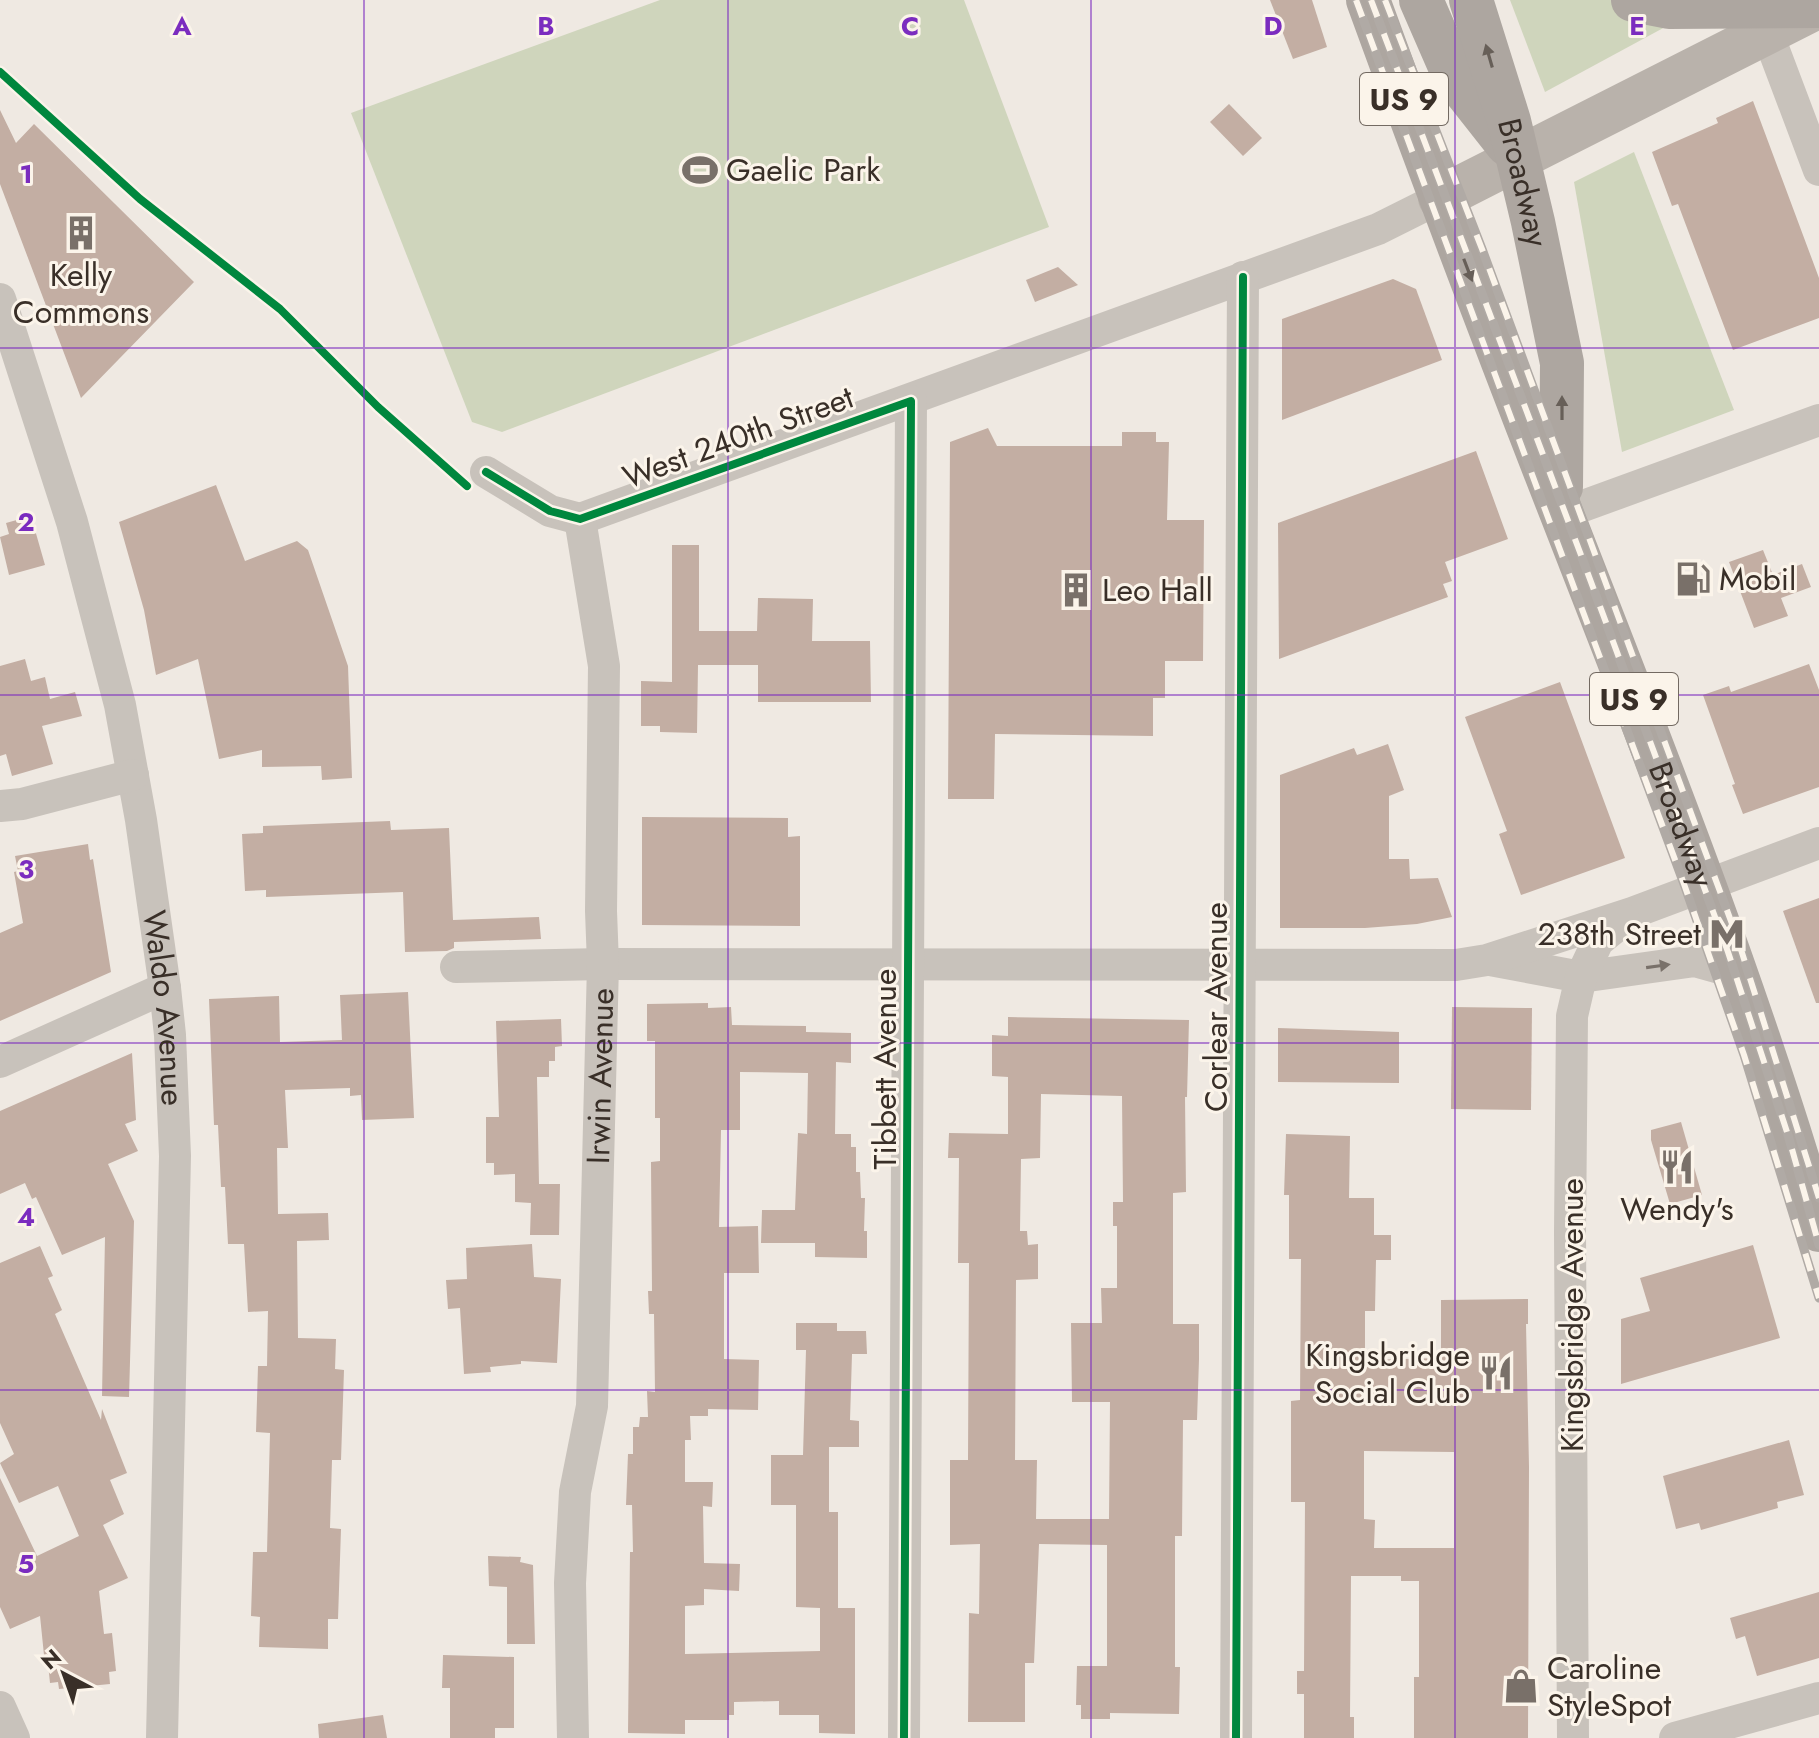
<svg xmlns="http://www.w3.org/2000/svg" width="1819" height="1738" font-family="Jost,sans-serif">
<style>
.green{fill:#cfd5bc}
.building{fill:#c3aea3;fill-rule:evenodd}
.lines{fill:none;stroke-linecap:round;stroke-linejoin:round}
.minor{stroke:#c8c2bb;stroke-width:32}
.secondary{stroke:#b9b2ab;stroke-width:44}
.primary{stroke:#ada6a0;stroke-width:44}
.rail-casing{stroke:#b0aaa5;stroke-width:9}
.rail{stroke:#fbf4ea;stroke-width:6;stroke-dasharray:18;stroke-linecap:butt}
.cycleway-casing{stroke:#fbf4ea;stroke-width:13}
.cycleway{stroke:#00873e;stroke-width:8}
.oneway{fill:#675f58}
.oneway2{fill:#79716a}
.grid{fill:none;stroke:#7b2cbf;stroke-width:2;stroke-opacity:0.55}
.labels{text-anchor:middle;dominant-baseline:central;stroke-width:6;stroke-linejoin:round;paint-order:stroke}
.shield{fill:#fbf4ea;stroke:#736a62;stroke-width:2}
.shield-label{font-size:30px;font-weight:bold;fill:#392f28}
.poi-label{font-size:32px;fill:#392f28;stroke:#fbf4ea;text-anchor:start}
.street-label{font-size:32px;fill:#392f28;stroke:#fbf4ea}
.grid-label{font-size:26px;text-anchor:middle;font-weight:bold;fill:#7b2cbf;stroke:#fbf4ea;stroke-width:6;stroke-linejoin:round;paint-order:stroke}
</style>
<rect width="100%" height="100%" fill="#efe9e2"/>
<g class="green">
<path d="M660 0H964L1049 227 502 432 472 422 351 113Z"/>
<path d="M1510 0H1715L1545 92Z"/>
<path d="M1634 152 1734 410 1622 452 1574 182Z"/>
</g>
<g class="building">
<path d="M1270 0H1312L1327 47 1293 59Z"/>
<path d="M1753 101 1819 278V318L1733 350 1678 204 1672 206 1652 152 1718 123 1716 118Z"/>
<path d="M1229 104 1262 138 1243 156 1210 122Z"/>
<path d="M0 110 16 143 34 124 194 282 81 398 0 184Z"/>
<path d="M1058 267 1078 285 1035 302 1026 280Z"/>
<path d="M1393 279 1416 289 1442 360 1282 420V319Z"/>
<path d="M988 428 997 446H1122V432H1156V442H1169L1167 520H1204L1203 661H1165V698H1153V736L995 734 994 799H948L950 442Z"/>
<path d="M1476 451 1508 539 1445 562 1452 581 1443 584 1448 597 1279 659 1278 523Z"/>
<path d="M216 485 245 561 297 541 308 550 348 666 352 778 322 780 321 766 262 767V750L219 759 198 659 156 675 144 610 119 522Z"/>
<path d="M31 516 45 565 9 575 0 537 9 534 6 523Z"/>
<path d="M672 545H699V631H757L758 598 813 599 812 641H870L871 702H758V665H698L697 733 660 732V726H641V681L672 682Z"/>
<path d="M1763 550 1773 575 1802 564 1811 587 1781 598 1788 616 1754 628 1729 562Z"/>
<path d="M25 659 31 681 45 677 50 699 75 692 82 716 42 726 53 764 12 776 6 754 0 756V666Z"/>
<path d="M1809 664 1819 690V787L1743 814 1732 785 1735 784 1703 695 1729 686 1731 692Z"/>
<path d="M1560 682 1625 858 1521 895 1499 834 1507 831 1465 717Z"/>
<path d="M1388 744 1404 790 1389 796V859H1409L1410 879 1438 878 1452 917 1417 924 1365 928H1280V775L1354 748 1357 755Z"/>
<path d="M642 817 788 818V837L800 836V926L642 925Z"/>
<path d="M390 821 391 830 449 828 453 920 539 917 541 939 454 942V948L447 951 405 952 403 892 266 897V890L245 891 242 834 263 833V826Z"/>
<path d="M88 844 90 860 93 859 111 972 0 1021V933L23 923 14 872 18 871 15 856Z"/>
<path d="M1819 898V1003H1816L1783 911Z"/>
<path d="M408 992 414 1118 362 1120 361 1095 350 1096V1088L285 1090 288 1148H277L278 1214 328 1213 329 1240 297 1241 298 1338 336 1339 335 1369 344 1370 341 1460H332L330 1528 341 1529 338 1619H328V1649L259 1647 260 1617 251 1616 253 1552H267L270 1433 256 1432 258 1366H267L268 1311 248 1312 244 1244H228L225 1187H221L218 1125H214L209 999 279 996 280 1042 342 1040 340 995Z"/>
<path d="M708 1003V1008L731 1007 732 1025 806 1026V1032L851 1033V1063L836 1062 835 1134H851V1147H856V1172H860L861 1198H865L864 1231H867V1258L815 1257V1243H761L762 1210H795L798 1133 807 1134 808 1073 740 1072V1130H721L719 1227 758 1226 759 1273H724V1359L759 1360 758 1410 708 1409V1416H690L691 1440H685V1482H713L712 1507 703 1506 704 1563 740 1564 739 1591 704 1589V1605L685 1606V1654L820 1651V1608L796 1607V1505H771V1455H803L806 1350H796V1323H837V1331H866L867 1354H852L850 1420 859 1421V1447H829V1512H838V1608H855V1734L819 1733V1715H779V1701L734 1702V1715H729V1720H685V1734L628 1733 630 1552H633L632 1505H626L628 1454H633V1427H639L640 1417H648L647 1391 655 1392 654 1314H649L648 1291H652L651 1162 660 1161V1118H655V1041H647V1004Z"/>
<path d="M1452 1007 1532 1008 1531 1110 1451 1109Z"/>
<path d="M1008 1017 1189 1020 1187 1097H1185L1186 1192 1173 1193V1324H1199V1359L1197 1420H1183L1182 1536H1175V1667H1180L1179 1714 1110 1713V1719H1081V1705H1076L1077 1666H1107V1545L1039 1544 1034 1663H1025V1722H968L969 1613 979 1614 980 1544 950 1545V1460H968L969 1263H958L959 1158H948L949 1133 1008 1134V1077L992 1076V1035L1008 1036ZM1041 1094 1122 1096 1123 1202H1113V1226H1117V1288H1101L1102 1323H1071L1072 1402H1110L1109 1519H1036L1037 1460H1015L1016 1280 1038 1279V1244L1028 1245 1027 1231H1020L1021 1159 1040 1158Z"/>
<path d="M561 1019 562 1046 555 1047V1061H549V1077H537L539 1184H560L559 1235H530L531 1203 515 1202V1174L494 1175V1163H486V1117H499L496 1021Z"/>
<path d="M1278 1028 1399 1032V1083L1278 1082Z"/>
<path d="M132 1053 136 1120 125 1124 138 1151 108 1164 134 1221 129 1397 102 1396 105 1237 62 1255 36 1197 32 1199 25 1183 0 1194V1111Z"/>
<path d="M1681 1122 1702 1195 1670 1204 1651 1140V1130Z"/>
<path d="M1286 1134 1350 1136 1349 1198H1374V1235H1391V1260H1376L1375 1311H1365V1360L1441 1358V1300L1528 1299V1324H1526L1529 1467 1528 1738H1414V1677H1419V1581H1401V1576H1351L1350 1717H1354V1738H1304V1694H1297V1671H1304L1305 1502H1291V1401L1300 1400 1301 1259H1289V1195H1284ZM1364 1451 1454 1452V1548H1374L1375 1520 1364 1519Z"/>
<path d="M532 1244 534 1277 561 1279 557 1363 521 1361V1364L490 1367 491 1372 464 1374 460 1308 448 1309 446 1280 467 1279 466 1248Z"/>
<path d="M1753 1245 1780 1338 1621 1384V1319L1650 1311 1640 1278Z"/>
<path d="M40 1246 53 1276 48 1278 62 1310 55 1314 101 1420 102 1409 127 1473 110 1480 124 1514 103 1525 128 1578 99 1591 104 1634 112 1633 116 1671 109 1672 110 1684 59 1689 58 1682 50 1683 47 1654 44 1655 40 1616 10 1629 0 1607V1478L37 1556 79 1536 58 1486 19 1503 0 1463 14 1454 0 1423V1263Z"/>
<path d="M1789 1440 1804 1495 1777 1502 1778 1508 1701 1530 1699 1523 1676 1529 1663 1476Z"/>
<path d="M488 1556 521 1557 520 1562 533 1565 535 1644H507V1587L489 1586Z"/>
<path d="M1819 1592V1658L1757 1676 1745 1636 1736 1639 1730 1618Z"/>
<path d="M443 1655 514 1657V1728H495V1738H450V1688H442Z"/>
<path d="M383 1715 387 1738H319L318 1724Z"/>
</g>
<g class="lines">
<g class="minor">
<path d="M1767 32 1819 170"/>
<path id="s1" d="M0 299 72 522 120 705 141 820 165 988 170 1035 175 1156 162 1738"/>
<path d="M486 472 550 511 580 519"/>
<path d="M1561 514 1819 420"/>
<path d="M580 519 1378 229 1440 198"/>
<path d="M0 806 22 804 133 775"/>
<path d="M1490 960 1581 977 1695 961 1738 973"/>
<path d="M456 967 603 964 1456 965 1487 960 1632 913 1819 843"/>
<path d="M0 1062 165 988"/>
<path d="M0 1707 14 1738"/>
<path id="s2" d="M573 1738 570 1583 575 1492 592 1406 603 964 601 911 604 666 580 519"/>
<path d="M904 1738 911 401"/>
<path d="M1236 1738 1243 277"/>
<path d="M1573 1738 1570 1233 1572 1016 1581 977 1598 941 1624 920"/>
<path d="M1675 1738 1819 1698"/>
</g>
<path class="secondary" d="M1440 198 1819 6"/>
<g class="primary">
<path id="s3" d="M1368 0C1431 173 1496 346 1563 517 1655 753 1748 987 1819 1230"/>
<path d="M1421 0 1455 78 1507 144"/>
<path id="s4" d="M1471 0 1509 121 1533 222 1562 363 1561 487"/>
<path d="M1633 0 1669 7 1819 6"/>
</g>
<g class="rail-casing">
<g id="rail">
<path d="M1356 0 1684 884 1744 1055 1819 1298"/>
<path d="M1371 0 1581 555 1728 952 1788 1135 1819 1245"/>
<path d="M1385 0 1482 249 1738 940 1819 1198"/>
</g>
</g>
<use href="#rail" class="rail"/>
<g class="cycleway-casing">
<g id="cycleway">
<path d="M0 72 140 199 280 309 378 407 467 486"/>
<path d="M486 472 550 511 580 519 911 401 904 1738"/>
<path d="M1236 1738 1243 277"/>
</g>
</g>
<use href="#cycleway" class="cycleway"/>
</g>
<defs><path id="oneway-solid" d="M-6-.8H1V-3.2L6.5 0L1 3.2V.8H-6Z" transform="scale(2)"/></defs>
<g class="oneway">
<use href="#oneway-solid" transform="translate(1489 56) rotate(-106)"/>
<use href="#oneway-solid" transform="translate(1468 270) rotate(69)"/>
<use href="#oneway-solid" transform="translate(1562 408) rotate(-90)"/>
</g>
<use class="oneway2" href="#oneway-solid" transform="translate(1658 966) rotate(-8)"/>
<path class="grid" d="M364 0V1738M728 0V1738M1091 0V1738M1455 0V1738M0 348H1819M0 695H1819M0 1043H1819M0 1390H1819"/>
<defs>
<g id="stadium-bare" transform="scale(2.76)"><path d="M0-5a6.5 5 0 1 0 0 10a6.5 5 0 1 0 0-10ZM-3.5-1.8h7v3.6h-7Z" fill="#797069" stroke="#fbf4ea" stroke-width="2.5" paint-order="stroke"/></g>
<g id="building-bare" transform="scale(2.76)"><path d="M-4-6H4V6H1V3H-1V6H-4ZM-2.5-4.3h1.7v1.8h-1.7ZM.8-4.3h1.7v1.8H.8ZM-2.5-1h1.7V.8h-1.7ZM.8-1h1.7V.8H.8Z" fill="#797069" stroke="#fbf4ea" stroke-width="2.5" paint-order="stroke"/></g>
<g id="fuel-bare" transform="scale(2.76)"><path d="M-5.5-6h7V0h2V4h1.3V-2.5L3-4.5l.8-.8L6-3V5H2.5V1h-1V6h-7ZM-4.2-4.7v3.2H.2V-4.7Z" fill="#797069" stroke="#fbf4ea" stroke-width="2.5" paint-order="stroke"/></g>
<g id="metro-bare" transform="scale(2.76)"><path d="M-5.5 5V-5H-3L0 0L3-5H5.5V5H3V-.5L0 4L-3-.5V5Z" fill="#797069" stroke="#fbf4ea" stroke-width="2.5" paint-order="stroke"/></g>
<g id="restaurant-bare" transform="scale(2.76)"><path d="M-5-6h1v4h1v-4h1v4h1v-4h1v5L-1.5 .5V6h-2V.5L-5-1ZM5-6V6H3V1.5H1.5Q1.5-4 5-6Z" fill="#797069" stroke="#fbf4ea" stroke-width="2.5" paint-order="stroke"/></g>
<g id="shop-bare" transform="scale(2.76)"><path d="M-5-2.5h2.3a2.7 3.5 0 0 1 5.4 0H5L5.5 6h-11ZM-1.5-2.5h3a1.5 2.3 0 0 0-3 0Z" fill="#797069" stroke="#fbf4ea" stroke-width="2.5" paint-order="stroke"/></g>
</defs>
<g fill-rule="evenodd">
<use href="#stadium-bare" x="700" y="170"/>
<use href="#building-bare" x="81" y="233"/>
<use href="#fuel-bare" x="1693" y="579"/>
<use href="#building-bare" x="1076" y="590"/>
<use href="#metro-bare" x="1727" y="934"/>
<use href="#restaurant-bare" x="1677" y="1167"/>
<use href="#restaurant-bare" x="1496" y="1373"/>
<use href="#shop-bare" x="1521" y="1686"/>
</g>
<g class="labels">
<g class="shield">
<rect x="1360" y="73" width="88" height="52" rx="6"/>
<rect x="1590" y="673" width="88" height="52" rx="6"/>
</g>
<g class="shield-label">
<text x="1404" y="99">US 9</text>
<text x="1634" y="699">US 9</text>
</g>
<g class="poi-label">
<text x="726" y="170">Gaelic Park</text>
<text x="81" y="275" text-anchor="middle">Kelly<tspan x="81" dy="37">Commons</tspan></text>
<text x="1719" y="579">Mobil</text>
<text x="1102" y="590">Leo Hall</text>
<text x="1701" y="934" text-anchor="end">238th Street</text>
<text x="1677" y="1209" text-anchor="middle">Wendy's</text>
<text x="1470" y="1355" text-anchor="end">Kingsbridge<tspan x="1470" dy="37">Social Club</tspan></text>
<text x="1547" y="1668">Caroline<tspan x="1547" dy="37">StyleSpot</tspan></text>
</g>
<g class="street-label">
<text stroke="none"><textPath href="#s4" startOffset="190">Broadway</textPath></text>
<text transform="translate(738 437) rotate(-20)">West 240th Street</text>
<text stroke="none"><textPath href="#s3" startOffset="882">Broadway</textPath></text>
<text transform="translate(1216 1007) rotate(-90)">Corlear Avenue</text>
<text stroke="none"><textPath href="#s1" startOffset="730">Waldo Avenue</textPath></text>
<text transform="translate(885 1069) rotate(-90)">Tibbett Avenue</text>
<text stroke="none"><textPath href="#s2" startOffset="664">Irwin Avenue</textPath></text>
<text transform="translate(1572 1315) rotate(-90)">Kingsbridge Avenue</text>
</g>
</g>
<g class="grid-label">
<text x="182" y="35">A</text>
<text x="546" y="35">B</text>
<text x="910" y="35">C</text>
<text x="1273" y="35">D</text>
<text x="1637" y="35">E</text>
<text x="26" y="183">1</text>
<text x="26" y="531">2</text>
<text x="26" y="878">3</text>
<text x="26" y="1226">4</text>
<text x="26" y="1573">5</text>
</g>
<g transform="translate(64 1674) rotate(319)" stroke="#fbf4ea" stroke-width="6" paint-order="stroke">
<path d="M0-6L14 30L0 20L-14 30Z" fill="#392f28"/>
<text y="-12" font-size="22" font-weight="bold" text-anchor="middle" fill="#392f28">N</text>
</g>
</svg>
